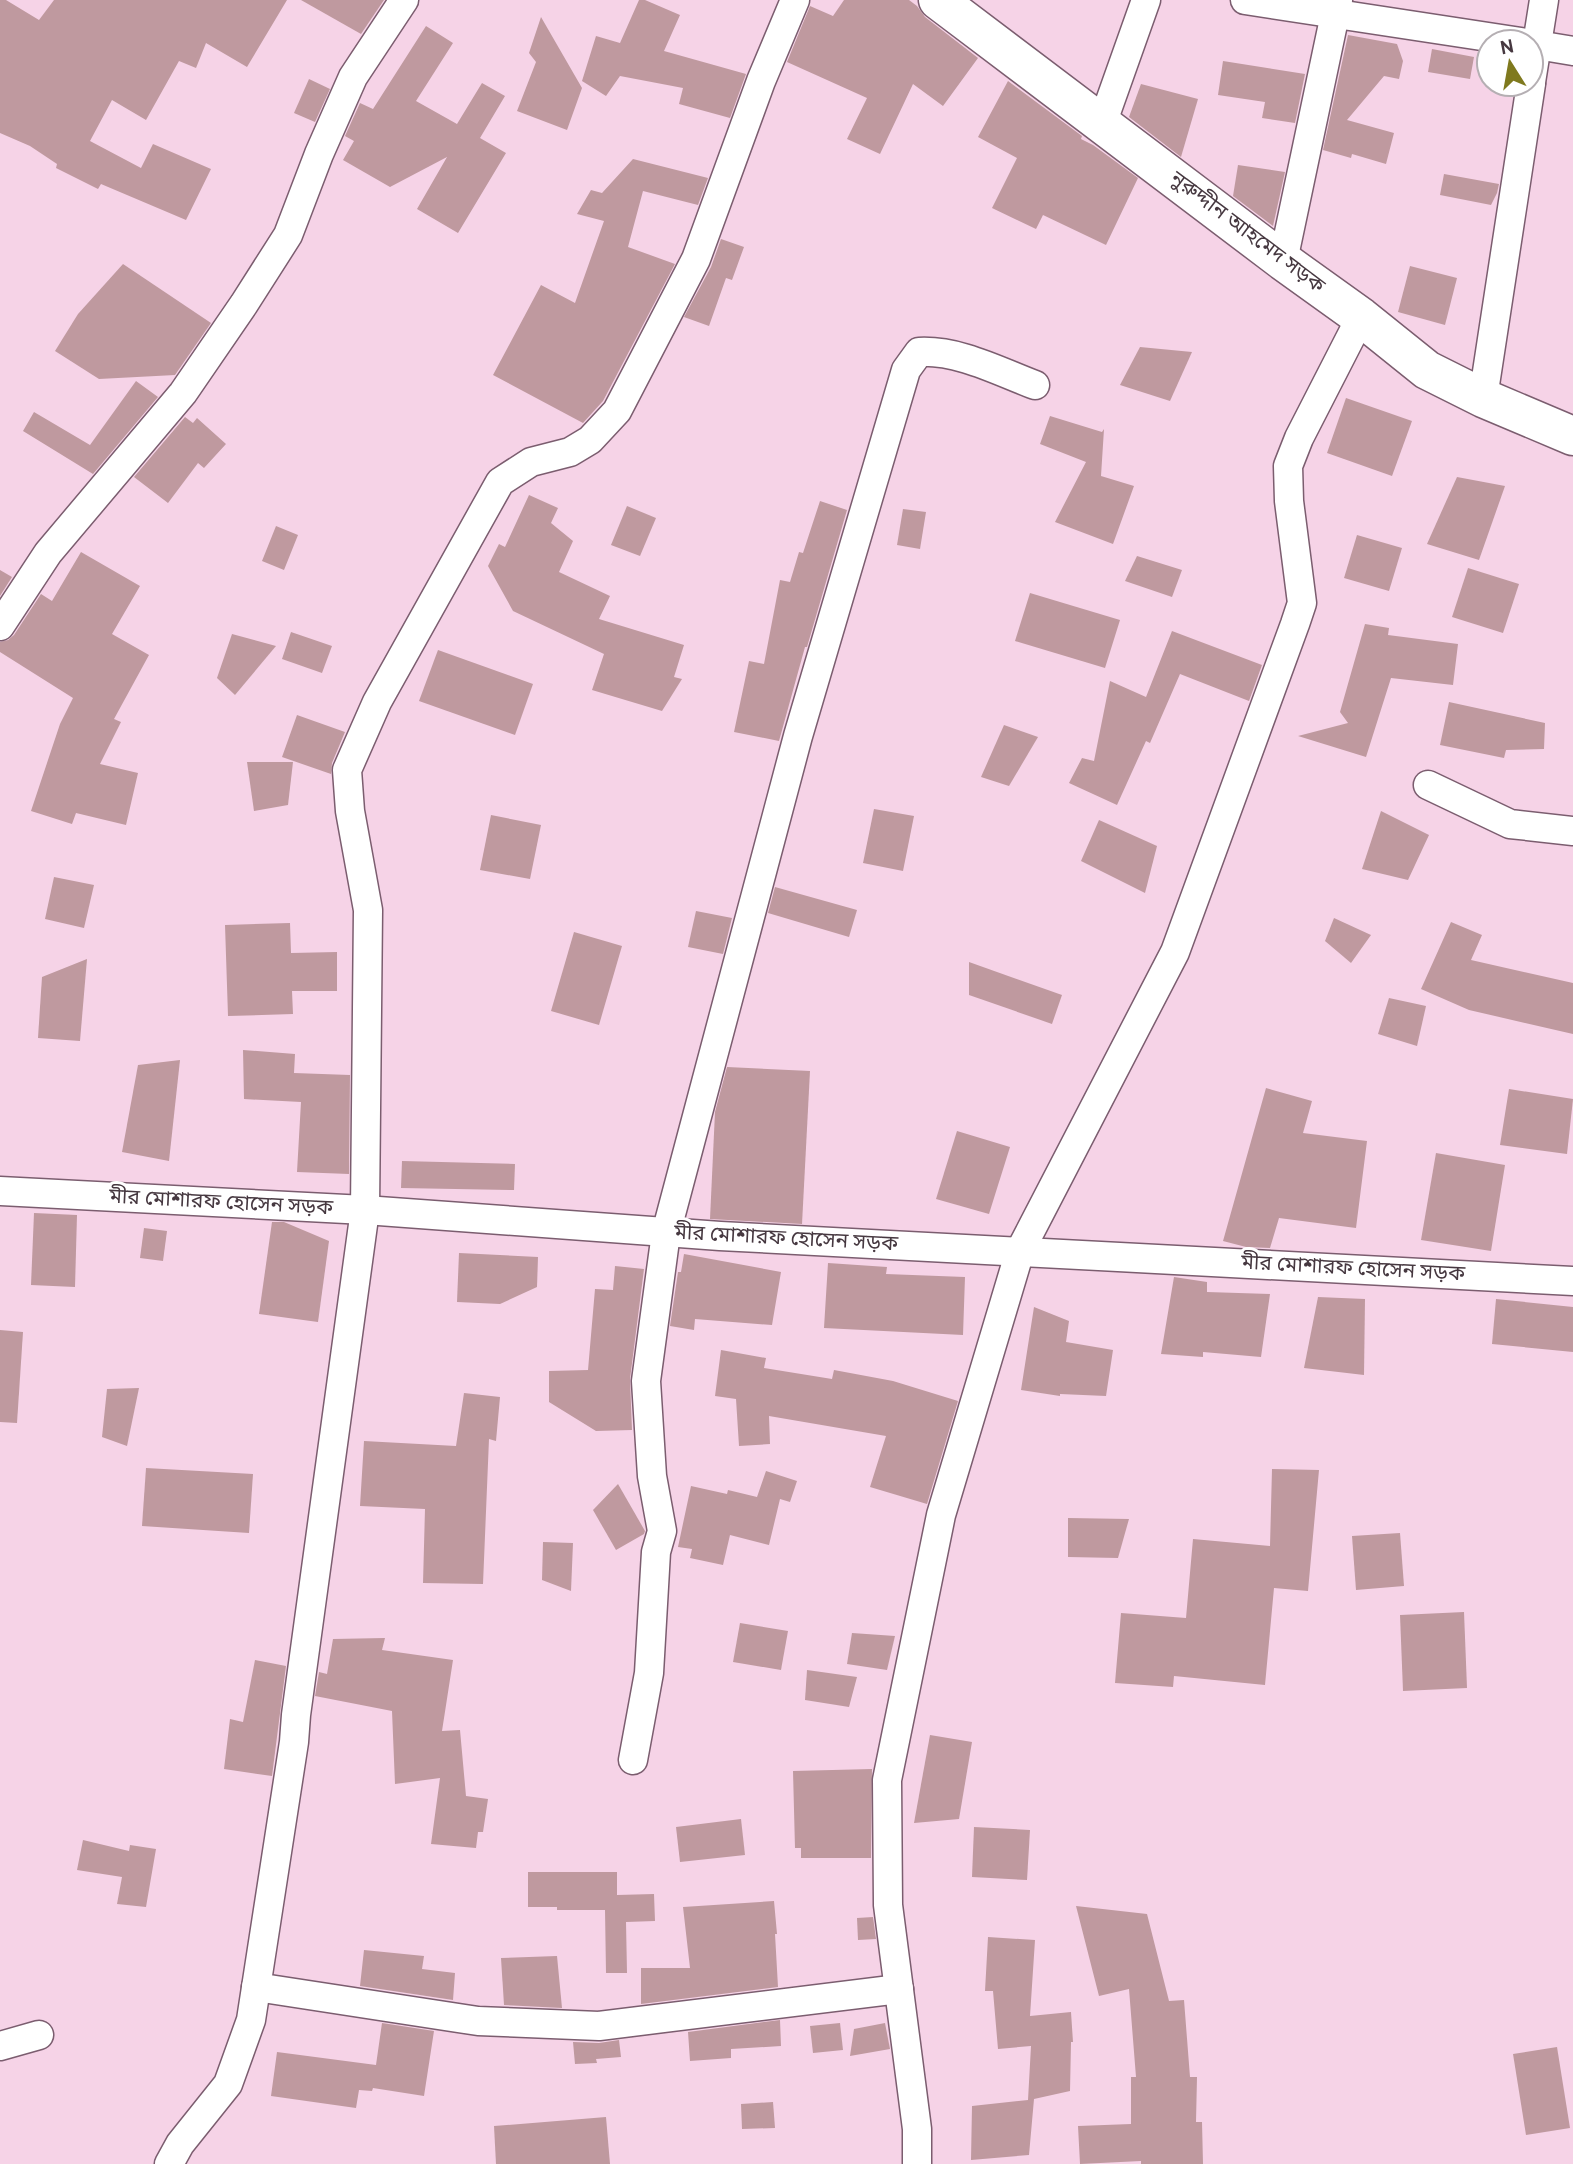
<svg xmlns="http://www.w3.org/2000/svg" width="1573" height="2164" font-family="Overpass,'Noto Sans Bengali',sans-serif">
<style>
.building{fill:#bf999f}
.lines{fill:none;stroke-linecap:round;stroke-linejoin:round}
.minor-casing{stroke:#7b5d6f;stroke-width:31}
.secondary-casing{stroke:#7b5d6f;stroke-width:41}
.minor{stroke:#fff;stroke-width:28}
.secondary{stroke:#fff;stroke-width:38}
.labels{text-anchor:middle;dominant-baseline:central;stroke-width:6;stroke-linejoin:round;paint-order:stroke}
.street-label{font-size:21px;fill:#463840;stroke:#fff}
</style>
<rect width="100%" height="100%" fill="#f6d3e7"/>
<g class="building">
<path d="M0 0H6L39 20 54 0H287L247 67 206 43 196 68 179 61 146 120 112 100 90 141 141 168 153 144 211 169 186 220 101 184 98 189 56 168 57 164 30 146 0 133Z"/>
<path d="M301 0H384L361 34Z"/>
<path d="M639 0H645L680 15 664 51 746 74 730 118 679 104 683 88 620 76 606 96 582 81 596 36 620 43Z"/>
<path d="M844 0H909L917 6 925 17 978 58 943 106 913 84 880 154 847 139 867 98 787 62 810 6 833 16Z"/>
<path d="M541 17 582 88 567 130 517 111 536 62 529 53Z"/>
<path d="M426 26 453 43 416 101 457 124 482 83 505 96 480 138 506 153 458 233 417 209 447 157 390 187 343 160 354 141 345 136 360 103 373 109Z"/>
<path d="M1348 35 1397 44 1403 61 1399 79 1384 76 1347 120 1394 133 1386 164 1352 154 1351 158 1323 150Z"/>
<path d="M1432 49 1474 57 1470 79 1428 72Z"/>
<path d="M1223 61 1305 74 1295 123 1262 118 1265 102 1218 95Z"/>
<path d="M309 79 330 89 315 122 294 113Z"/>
<path d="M1008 81 1082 136 1081 139 1093 145 1138 178 1106 245 1043 215 1036 229 992 208 1017 158 978 137Z"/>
<path d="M1141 84 1198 99 1181 157 1129 117Z"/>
<path d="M633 159 708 178 698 205 643 191 628 247 675 264 603 401 583 423 493 375 541 285 575 303 604 221 577 214 591 190 602 193Z"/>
<path d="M1238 165 1285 172 1273 226 1233 196Z"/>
<path d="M1444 174 1499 184 1497 193 1491 205 1440 195Z"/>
<path d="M721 239 744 247 732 280 726 278 709 326 684 317 711 267Z"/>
<path d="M123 264 211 323 175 375 99 379 55 351 78 314Z"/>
<path d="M1410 266 1457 278 1445 325 1398 312Z"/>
<path d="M1140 347 1192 352 1170 401 1120 385Z"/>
<path d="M136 381 158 397 93 474 23 431 34 412 90 445Z"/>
<path d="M1346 398 1412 421 1392 476 1327 453Z"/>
<path d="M1050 416 1102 432 1104 429 1101 476 1134 486 1113 544 1055 522 1086 462 1040 444Z"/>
<path d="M185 417 193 423 197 418 226 444 204 468 198 463 168 503 134 477Z"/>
<path d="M1457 477 1505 486 1479 560 1427 544Z"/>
<path d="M529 495 558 508 551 523 573 541 559 572 610 596 599 619 684 645 674 677 682 679 662 711 592 690 604 654 513 611 488 566 499 544 505 547Z"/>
<path d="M820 501 847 510 807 647H805L779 741 734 732 749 661 764 664 780 580 790 582 799 552 803 553Z"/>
<path d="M627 506 656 518 640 556 611 545Z"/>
<path d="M903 509 926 512 920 549 897 545Z"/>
<path d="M276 526 298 535 284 570 262 561Z"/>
<path d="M1357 535 1402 548 1389 591 1344 578Z"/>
<path d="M81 552 140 586 112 634 149 655 114 719 121 722 100 764 138 773 126 825 76 813 72 824 31 811 60 724 73 698 0 652V642L8 640 14 635 41 594 52 601Z"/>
<path d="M1137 556 1182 570 1172 597 1125 581Z"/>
<path d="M1468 568 1519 584 1503 633 1452 617Z"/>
<path d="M0 570 12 577 0 596Z"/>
<path d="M1030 593 1120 620 1105 668 1015 641Z"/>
<path d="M1365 624 1389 628 1388 635 1458 644 1453 685 1391 678 1366 757 1298 736 1348 723 1340 712Z"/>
<path d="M1172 631 1262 665 1249 701 1180 674 1150 743 1146 741 1117 805 1069 783 1082 758 1094 761 1110 681 1146 697Z"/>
<path d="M291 632 332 646 322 673 282 659Z"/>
<path d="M232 634 276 646 235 695 217 678Z"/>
<path d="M438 650 533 684 515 735 419 701Z"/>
<path d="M1449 702 1545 723 1544 749 1506 750 1504 758 1440 745Z"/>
<path d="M297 715 345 732 332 763 331 774 282 757Z"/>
<path d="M1004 725 1038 737 1009 786 981 777Z"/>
<path d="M247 762H293L288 805 254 811Z"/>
<path d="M874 809 914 816 903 871 863 863Z"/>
<path d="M1381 811 1429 835 1408 880 1362 869Z"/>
<path d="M491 815 541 825 530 879 480 870Z"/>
<path d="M1099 820 1157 846 1145 893 1081 861Z"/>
<path d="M54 877 94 885 84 928 45 919Z"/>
<path d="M775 887 857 910 849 937 768 913Z"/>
<path d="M696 911 732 918 723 954 688 947Z"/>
<path d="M1334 918 1371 935 1351 963 1325 941Z"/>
<path d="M1451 922 1482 935 1471 960 1573 983V1034L1469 1010 1421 989Z"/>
<path d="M290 923 291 953 337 952V991H292L293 1014 228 1016 225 925Z"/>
<path d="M574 932 622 946 599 1025 551 1011Z"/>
<path d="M87 959 80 1041 38 1038 42 977Z"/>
<path d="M969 962 1062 995 1052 1024 969 995Z"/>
<path d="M1389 998 1426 1006 1417 1046 1378 1034Z"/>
<path d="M243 1050 295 1054 294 1073 350 1075 349 1174 297 1172 301 1102 244 1099Z"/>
<path d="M180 1060 169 1161 122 1152 138 1065Z"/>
<path d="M727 1067 810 1071 802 1224 710 1219 715 1112Z"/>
<path d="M1266 1088 1312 1101 1303 1133 1367 1141 1356 1228 1279 1218 1270 1248 1246 1247 1223 1241Z"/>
<path d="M1509 1089 1573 1099 1567 1154 1500 1145Z"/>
<path d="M957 1131 1010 1147 989 1214 936 1199Z"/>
<path d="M1436 1153 1505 1165 1491 1251 1421 1240Z"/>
<path d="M402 1161 515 1164 514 1190 401 1188Z"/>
<path d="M34 1213 77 1215 75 1287 31 1285Z"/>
<path d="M272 1222H284L329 1241 318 1322 259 1314Z"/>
<path d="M144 1228 167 1231 163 1261 140 1258Z"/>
<path d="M459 1253 538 1257 537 1287 500 1304 457 1302Z"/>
<path d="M684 1254 781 1272 772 1325 695 1319 694 1330 670 1326 678 1272H681Z"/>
<path d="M828 1263 887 1267 886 1274 965 1277 963 1335 824 1328Z"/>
<path d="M615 1266 644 1269 630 1379 632 1430 596 1431 549 1402V1371L588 1370 595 1289 613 1290Z"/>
<path d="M1174 1277 1207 1282V1292L1270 1294 1261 1357 1203 1352V1357L1161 1354Z"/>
<path d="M1318 1297 1365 1299 1364 1375 1304 1368Z"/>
<path d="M1496 1299 1573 1307V1352L1492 1344Z"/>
<path d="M1034 1307 1069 1321 1066 1342 1113 1350 1106 1396 1060 1394V1396L1021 1390Z"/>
<path d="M0 1330 23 1332 17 1423 0 1422Z"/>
<path d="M721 1350 766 1358 764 1368 832 1379 834 1370 893 1381 958 1401 927 1504 870 1487 886 1436 769 1416 770 1444 739 1446 736 1399 715 1396Z"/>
<path d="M139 1388 127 1446 102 1437 107 1389Z"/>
<path d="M464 1393 500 1397 496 1441 489 1439 483 1584 423 1583 425 1509 360 1506 364 1441 456 1446Z"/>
<path d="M146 1468 253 1474 249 1533 142 1526Z"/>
<path d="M1272 1469 1319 1470 1308 1591 1274 1588 1265 1685 1174 1676 1173 1687 1115 1683 1121 1613 1186 1618 1193 1539 1270 1546Z"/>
<path d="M766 1471 797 1481 790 1502 780 1499 769 1545 730 1535 723 1565 690 1558 692 1549 678 1547 691 1486 727 1494 728 1490 757 1497Z"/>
<path d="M618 1484 645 1531 644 1534 616 1550 593 1510Z"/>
<path d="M1068 1518 1129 1519 1118 1558 1068 1557Z"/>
<path d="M1400 1533 1404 1586 1356 1590 1352 1536Z"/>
<path d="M543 1542 573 1543 571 1591 542 1580Z"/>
<path d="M1464 1612 1467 1688 1403 1691 1400 1615Z"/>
<path d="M740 1623 788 1631 781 1670 733 1662Z"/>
<path d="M852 1633 895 1636 887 1670 847 1664Z"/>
<path d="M385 1638 382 1650 453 1660 442 1731 460 1730 466 1796 488 1799 483 1832H478L476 1848 431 1844 440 1778 395 1784 392 1711 315 1696 319 1672 327 1674 333 1639Z"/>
<path d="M255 1660 286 1666 272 1776 224 1769 230 1719 243 1722Z"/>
<path d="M807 1670 857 1677 849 1707 805 1700Z"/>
<path d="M930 1735 972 1742 959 1819 914 1823Z"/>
<path d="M872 1769 871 1858H801V1848H795L793 1771Z"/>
<path d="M741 1819 745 1855 680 1862 676 1827Z"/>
<path d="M974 1827 1030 1830 1027 1880 972 1877Z"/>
<path d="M83 1840 129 1851 130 1845 156 1849 146 1907 117 1904 122 1877 77 1870Z"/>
<path d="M528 1872H617V1895L654 1894 655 1921 626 1922 627 1973H606L605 1910H557V1907H528Z"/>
<path d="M774 1901 777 1934H775L778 1987 641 2004V1968H690L683 1907Z"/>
<path d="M1076 1906 1147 1914 1169 2001 1184 2000 1190 2077H1197L1196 2122H1202L1203 2164H1141V2161L1080 2164 1078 2126 1131 2124V2077H1136L1129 1989 1099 1996Z"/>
<path d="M873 1917 876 1939 858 1940 857 1918Z"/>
<path d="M988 1937 1035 1940 1030 2016 1071 2012 1073 2042H1071L1070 2091 1034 2099 1029 2155 971 2160 972 2106 1028 2100 1031 2046 998 2049 993 1991H985Z"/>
<path d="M364 1950 424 1956 422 1969 455 1973 453 2000 360 1986Z"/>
<path d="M557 1956 562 2008 504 2005 501 1958Z"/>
<path d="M780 2020 781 2046 731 2049V2058L690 2061 688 2032Z"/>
<path d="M382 2023 434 2031 424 2096 373 2088 372 2091 359 2090 356 2108 271 2096 277 2052 376 2065Z"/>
<path d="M840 2023 843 2050 813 2053 810 2026Z"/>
<path d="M885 2023 890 2049 850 2056 854 2029Z"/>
<path d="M619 2040 621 2057 596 2059 597 2063 575 2064 573 2042 599 2043Z"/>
<path d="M1557 2047 1570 2128 1526 2135 1513 2054Z"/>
<path d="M773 2102 775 2128 742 2129 741 2104Z"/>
<path d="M606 2117 610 2164H496L494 2126Z"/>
</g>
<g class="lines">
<g class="minor-casing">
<g id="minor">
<path d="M1245 0 1521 42"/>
<path d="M1531 44 1573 51"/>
<path d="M1531 82 1544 0"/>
<path d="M1102 124 1146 0"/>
<path d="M1283 261 1338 0"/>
<path d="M1483 398 1531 84"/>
<path d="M0 626 48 553 183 393 244 304 288 235 319 154 353 77 404 0"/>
<path d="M1428 785 1510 824 1573 831"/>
<path d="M0 1191 365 1210 720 1236 1573 1281"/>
<path d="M633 1760 649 1673 656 1552 662 1531 652 1476 646 1381 666 1233 798 736 906 370 919 352C959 350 998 371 1035 385"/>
<path d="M256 1987 478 2021 599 2026 899 1989"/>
<path d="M0 2046 39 2035"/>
<path d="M169 2164 180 2144 228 2084 251 2020 294 1742 296 1715 365 1210 368 910 350 811 347 770 377 702 500 482 531 462 570 452 590 440 617 411 696 259 761 81 795 0"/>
<path d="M917 2164V2129L888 1905 887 1780 941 1515 1020 1251 1175 952 1295 624 1302 603 1289 501 1288 466 1299 438 1361 317"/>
</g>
</g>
<g class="secondary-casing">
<path id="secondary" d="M938 0 1283 261 1361 317 1427 370 1483 398 1573 436"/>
</g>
<use href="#minor" class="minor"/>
<use href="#secondary" class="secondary"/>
</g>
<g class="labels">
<g class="street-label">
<text transform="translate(1247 233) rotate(37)">নুরুদ্দীন আহমেদ সড়ক</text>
<text transform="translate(221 1203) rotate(3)">মীর মোশারফ হোসেন সড়ক</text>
<text transform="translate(786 1239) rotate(3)">মীর মোশারফ হোসেন সড়ক</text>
<text transform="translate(1353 1269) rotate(3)">মীর মোশারফ হোসেন সড়ক</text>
</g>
</g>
<g transform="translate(1510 63) rotate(349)"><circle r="33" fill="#ffffff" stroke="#b5afb3" stroke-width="2"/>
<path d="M0-5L12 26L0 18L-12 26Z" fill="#7f791e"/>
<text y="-10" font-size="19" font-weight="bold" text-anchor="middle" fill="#463840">N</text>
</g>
</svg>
